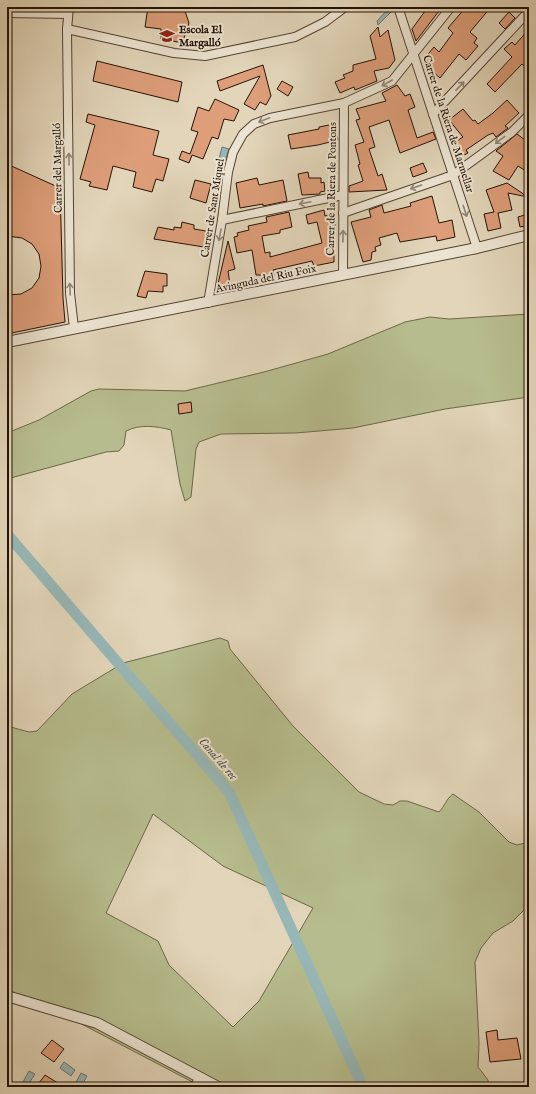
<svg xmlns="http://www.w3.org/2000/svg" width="536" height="1094" font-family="'IM FELL English',serif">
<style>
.green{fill:#b6bc8d;stroke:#6c6749;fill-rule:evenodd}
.water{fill:#97b7b7;stroke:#697570}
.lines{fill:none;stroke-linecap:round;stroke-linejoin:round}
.canal{stroke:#97b7b7;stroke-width:11}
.building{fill:#dd9e79;stroke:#231205}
.minor-casing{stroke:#534332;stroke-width:10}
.tertiary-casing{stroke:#534332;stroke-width:12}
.minor{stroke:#ece4d2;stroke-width:8}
.tertiary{stroke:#ece4d2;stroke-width:10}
.oneway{stroke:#928676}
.labels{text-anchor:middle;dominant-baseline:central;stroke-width:4;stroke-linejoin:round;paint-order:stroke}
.poi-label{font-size:11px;font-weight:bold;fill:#231205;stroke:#ece4d2;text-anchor:start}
.street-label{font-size:11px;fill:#231205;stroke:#ece4d2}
.water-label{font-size:12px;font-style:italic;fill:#4c4c43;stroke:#ece4d2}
</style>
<rect width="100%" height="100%" fill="#e2d5b9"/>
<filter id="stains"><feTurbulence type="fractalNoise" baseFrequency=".005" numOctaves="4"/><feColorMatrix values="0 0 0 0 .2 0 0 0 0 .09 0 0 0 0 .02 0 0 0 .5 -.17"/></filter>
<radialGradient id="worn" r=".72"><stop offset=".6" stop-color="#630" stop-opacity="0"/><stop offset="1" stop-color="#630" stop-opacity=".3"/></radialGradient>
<g class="green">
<path d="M529 314V397L445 409 353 428 296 433 221 434 199 442 196 449 191 497 185 501 180 484 171 430C156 426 140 424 126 431L124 445 119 451 106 452 7 479V433L39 420 91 391 99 389 185 391 264 372 328 354 405 322 430 317 449 319Z"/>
<path d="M220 638 228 641 230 649 293 726 359 792 384 804 393 805 400 801H407L439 812C445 806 446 799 453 794L479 812 509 842 517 845 529 842V908L524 910 513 921 493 933 481 948 475 962 479 1043 478 1067 488 1080 489 1087H202L51 1008 7 999V726L29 732 37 731 72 694 123 663ZM153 814 223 866 313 908 259 1001 233 1027 169 965 158 941 106 913Z"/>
</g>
<g class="water">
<path d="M390 7 392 11 378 25 377 21Z"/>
<path d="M222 147 229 149 225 161 219 159Z"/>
<path d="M64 1062 75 1070 71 1076 60 1068Z"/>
<path d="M29 1071 35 1074 28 1085 23 1082Z"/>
<path d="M81 1073 87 1076 81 1087 75 1084Z"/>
</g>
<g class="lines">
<path class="canal" d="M7 534 229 792 363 1087"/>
</g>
<g class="building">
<path d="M148 7H178L177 10 185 11 189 23 184 38 178 42 161 39V29L145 27Z"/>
<path d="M428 7H442L416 41 412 29Z"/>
<path d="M466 7H491L470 32 477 38 474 43 478 46 466 60 459 54 440 78 427 67 423 60 434 47 439 52 453 33 448 28Z"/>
<path d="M509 12 515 18 505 29 499 23Z"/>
<path d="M378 27 380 37 388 30 395 60 389 68 374 71 377 81 355 90 354 87 340 93 335 82 345 78 343 75 353 71V65L376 59 370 36Z"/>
<path d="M529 29V71L522 64 495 92 487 84 512 57 504 49 512 42 515 45Z"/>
<path d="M97 61 182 82 178 102 93 81Z"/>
<path d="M263 65 271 96 266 105 260 102 255 110 244 104 260 76 220 91 217 81Z"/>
<path d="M282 81 293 87 288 96 277 89Z"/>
<path d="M397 85 405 96 410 94 415 107 408 110 417 138 433 132 436 139 400 153 389 120 369 127 375 147 369 149 378 176 382 174 387 190 349 192V186L363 181 358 165 360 164 355 145 364 142 356 120 360 119 356 109 386 101 382 93Z"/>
<path d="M215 99 239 110 234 121 224 119 218 139 212 137 203 159 192 155 189 163 179 159 182 151 190 154 198 132 191 130 198 107 209 111Z"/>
<path d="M507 100 519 113 505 126 508 128 496 137 493 133 488 135 466 150 468 153 456 159 452 144 463 137 449 120 463 109 473 121 475 120 478 124 493 113Z"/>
<path d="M88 114 159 131 153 155 169 159 163 181 156 179 152 192 133 187 136 172 113 166 107 190 89 186 91 182 80 179 95 125 86 122Z"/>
<path d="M334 124 338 140 318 145 291 149 288 135 319 129V127Z"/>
<path d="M517 134 529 143V173L518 166 509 180 493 171 503 156 496 151Z"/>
<path d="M423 163 427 172 413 177 410 168Z"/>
<path d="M7 164 60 188 63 298 65 322 7 334V295L21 294 32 288 39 278 41 266 39 254 32 244 22 238 7 236Z"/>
<path d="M308 172 309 178H321V183L324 182 325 191 320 192V194L302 195 298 174Z"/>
<path d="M257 178 259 185 283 180 287 201 263 206V204L240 208 236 183Z"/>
<path d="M195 180 211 184 206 203 190 198Z"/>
<path d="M507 183 528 197 508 193 512 210 498 213 501 228 488 231 484 214 494 212 486 190Z"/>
<path d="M432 196 439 223 452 220 455 237 437 241 436 236 400 242 397 233 379 238 381 245 375 247 376 251 372 252 371 260 363 262 351 222 371 217 369 210 382 205 384 213 411 206 410 203Z"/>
<path d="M324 210 325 216 332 214 335 225V231L331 232 334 245V262L314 266 312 261 273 270 274 276 264 278 263 275H256L252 250 237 253 234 237 238 236 237 233 249 230 248 226 267 222 266 217 289 212 292 227 280 230V233L262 236 265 253 270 252V257L322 243 317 222 308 224 306 215Z"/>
<path d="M528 214 529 225 520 227 518 217Z"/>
<path d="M182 222 194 225V229L212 232 210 248 154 239 158 227 174 230V227L181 228Z"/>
<path d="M228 241 235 269 228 271 230 284 217 288Z"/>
<path d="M145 271 167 274V286H163V292L148 291 146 298 137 296Z"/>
<path d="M191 402 192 412 179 414 178 404Z"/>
<path d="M497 1030 498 1040 517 1038 521 1059 490 1062 486 1032Z"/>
<path d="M52 1040 64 1049 54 1062 41 1053Z"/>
<path d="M45 1075 64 1087H44L39 1083Z"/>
</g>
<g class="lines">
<g class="minor-casing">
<g id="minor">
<path d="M69 7 67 29 70 293 74 328"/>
<path d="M398 7 477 248"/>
<path d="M7 13 68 14"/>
<path d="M67 29 174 53 205 56 295 37 325 22 345 7"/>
<path d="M433 114 529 11"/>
<path d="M343 213 453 175 512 132 529 115"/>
<path d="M222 220 343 195"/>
<path d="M343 275 344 103"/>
<path d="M208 303 222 220 228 172 233 152 243 134 254 124 270 118 344 103 392 81 451 7"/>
</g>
</g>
<g class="tertiary-casing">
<g id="tertiary">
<path d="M7 342 477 248 529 235"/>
<path d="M7 996 97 1023 218 1087"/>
<path d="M195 1087 201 1078"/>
</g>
</g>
<use href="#minor" class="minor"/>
<use href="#tertiary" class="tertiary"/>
</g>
<defs><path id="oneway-shaft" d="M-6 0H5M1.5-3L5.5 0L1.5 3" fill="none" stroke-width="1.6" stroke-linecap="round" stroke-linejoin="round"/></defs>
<g class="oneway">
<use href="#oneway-shaft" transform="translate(387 83) rotate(150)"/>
<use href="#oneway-shaft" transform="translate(460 86) rotate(-47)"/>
<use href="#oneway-shaft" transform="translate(264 120) rotate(159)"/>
<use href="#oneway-shaft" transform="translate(500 140) rotate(143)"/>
<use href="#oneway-shaft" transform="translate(69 159) rotate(-91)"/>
<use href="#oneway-shaft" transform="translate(416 187) rotate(161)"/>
<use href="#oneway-shaft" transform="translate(305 203) rotate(168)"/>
<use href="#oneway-shaft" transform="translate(465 211) rotate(72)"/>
<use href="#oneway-shaft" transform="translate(220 235) rotate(100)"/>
<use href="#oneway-shaft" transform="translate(343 236) rotate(-89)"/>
<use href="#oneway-shaft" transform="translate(70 289) rotate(-92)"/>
</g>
<defs>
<g id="school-bare" transform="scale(1.2)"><path d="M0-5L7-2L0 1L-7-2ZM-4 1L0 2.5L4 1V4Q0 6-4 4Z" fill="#8f2418" stroke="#ece4d2" stroke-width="2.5" paint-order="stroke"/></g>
</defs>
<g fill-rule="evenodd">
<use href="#school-bare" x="167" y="36"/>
</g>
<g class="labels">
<g class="poi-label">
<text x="179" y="30">Escola El<tspan x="179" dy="13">Margalló</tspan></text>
</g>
<g class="street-label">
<text transform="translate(448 124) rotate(72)">Carrer de la Riera de Marmellar</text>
<text transform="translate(58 168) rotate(-91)">Carrer del Margalló</text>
<text transform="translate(332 189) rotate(-89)">Carrer de la Riera de Pontons</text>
<text transform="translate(213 208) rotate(-81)">Carrer de Sant Miquel</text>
<text transform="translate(266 279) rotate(-12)">Avinguda del Riu Foix</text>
</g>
<g class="water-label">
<text transform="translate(218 759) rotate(49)">Canal de rec</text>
</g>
</g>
<rect width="536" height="1094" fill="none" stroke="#e2d5b9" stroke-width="24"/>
<rect x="8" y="8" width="520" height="1078" fill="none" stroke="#231205" stroke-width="2"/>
<rect x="12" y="12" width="512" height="1070" fill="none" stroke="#231205"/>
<rect width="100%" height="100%" filter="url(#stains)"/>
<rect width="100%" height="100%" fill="url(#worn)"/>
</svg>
